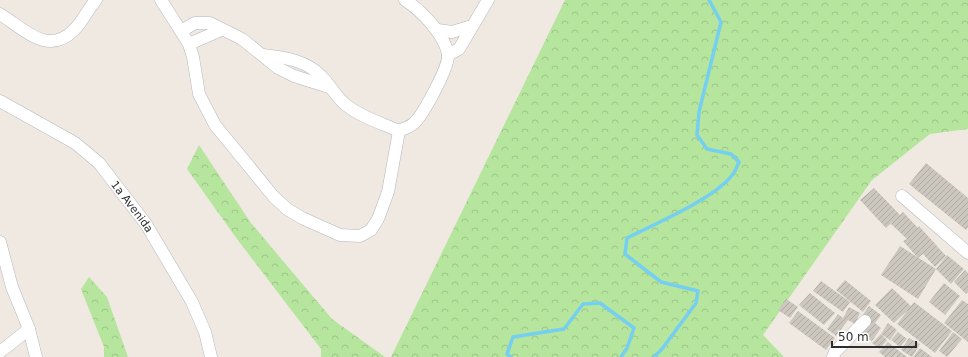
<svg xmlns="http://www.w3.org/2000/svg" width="968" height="357" font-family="'DejaVu Sans',sans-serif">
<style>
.forest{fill:url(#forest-crowns)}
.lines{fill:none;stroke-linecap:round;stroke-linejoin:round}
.stream{stroke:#75cff0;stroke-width:3.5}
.building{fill:url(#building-hatch)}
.street-casing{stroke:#b4b7c1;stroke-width:13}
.street{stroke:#fff;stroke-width:12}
.labels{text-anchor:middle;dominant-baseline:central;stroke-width:3;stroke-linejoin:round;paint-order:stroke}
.street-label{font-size:11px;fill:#2e2e2e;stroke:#fff}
</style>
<defs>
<pattern id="forest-crowns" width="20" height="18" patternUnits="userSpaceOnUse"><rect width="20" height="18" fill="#b6e59e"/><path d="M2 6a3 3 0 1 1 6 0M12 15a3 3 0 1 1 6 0" fill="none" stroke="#9dc588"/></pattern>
<pattern id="building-hatch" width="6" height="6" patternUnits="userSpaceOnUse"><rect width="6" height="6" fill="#cbc7bf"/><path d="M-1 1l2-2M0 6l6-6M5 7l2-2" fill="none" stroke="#afaba4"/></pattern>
</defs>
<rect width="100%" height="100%" fill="#efe9e1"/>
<g class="forest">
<path d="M565 0H968V129L930 134 872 180 763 335 784 357H391Z"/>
<path d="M199 145 251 223 332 319 385 357H321V349L237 239 187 169Z"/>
<path d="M89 277 107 297 128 357H104V347L81 289Z"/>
</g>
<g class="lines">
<g class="stream">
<path d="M511 357 507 354 513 337 564 329 583 304 600 303 634 328 627 348 621 357"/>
<path d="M654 357 662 349 696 303 698 291 661 282 625 254 627 238C655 224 716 198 733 174 736 170 737 166 739 162L731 154 707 149 697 135 699 112 721 22 709 0"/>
</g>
</g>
<g class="building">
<path d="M926 163 968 198V227L966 230 909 184Z"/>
<path d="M874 188 900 215 903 212 918 228 919 226 946 256 935 267 923 254 924 253 918 258 903 241 907 239 891 224 895 220 886 228 860 200Z"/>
<path d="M900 246 936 269 918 299 881 275Z"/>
<path d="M947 255 964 269 951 284 936 269Z"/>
<path d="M965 270 968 273V292L966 294 954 282Z"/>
<path d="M845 280 871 301 863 312 836 290Z"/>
<path d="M821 281 850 302 843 312 813 291Z"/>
<path d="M944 283 960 296 945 315 929 302Z"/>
<path d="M892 288 911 306 914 302 952 331 935 353 897 324 908 310 894 323 875 305Z"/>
<path d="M810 293 835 313 824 325 799 305Z"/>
<path d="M786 299 798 307 790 318 778 310Z"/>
<path d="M962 300 968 304V342L944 323Z"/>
<path d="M869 306 881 315 875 323 881 328 872 341 861 334 870 321 862 316Z"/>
<path d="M849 307 860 313 855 324 848 320 836 336 827 329 838 314 843 318Z"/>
<path d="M798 311 835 338 826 350 789 323Z"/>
<path d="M888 323 897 330 890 340 881 334Z"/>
<path d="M898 332 907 339 900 347 891 340Z"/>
<path d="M953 332 962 339 947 357 939 351Z"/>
<path d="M881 334 887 340 880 349 872 343Z"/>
<path d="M909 338 920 344 912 357 901 350Z"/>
<path d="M888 342 899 351 907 357H895L898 353 894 357H885L879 352Z"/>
<path d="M920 348 932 357H913Z"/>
</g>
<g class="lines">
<g class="street-casing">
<g id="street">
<path d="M161 0 189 44 193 57 199 94 215 125 274 197 287 209 302 218 340 235 360 236 371 230 378 219 388 192 399 131"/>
<path d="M0 14C25 30 48 56 74 30 83 21 88 9 96 0"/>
<path d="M438 30 452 32 472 26"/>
<path d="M181 31 195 23H210L242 39 278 68 294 76 329 87"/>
<path d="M189 44 221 30"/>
<path d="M263 55C283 57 307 60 322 77 331 86 336 97 346 105 361 117 381 123 399 131 403 129 409 127 413 124 422 117 450 66 448 54 444 34 422 11 405 0"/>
<path d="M448 55 459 49 488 0"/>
<path id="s1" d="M0 101 75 143 99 163 146 224 192 302 205 332 211 357"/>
<path d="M902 196 968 253"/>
<path d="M0 242 12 287 29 329 36 357"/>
<path d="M0 352 29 329"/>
<path d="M833 357 835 352 865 321"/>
</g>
</g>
<use href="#street" class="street"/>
</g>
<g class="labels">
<g class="street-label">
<text stroke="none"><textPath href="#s1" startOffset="172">1a Avenida</textPath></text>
</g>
</g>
<path d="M832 341v6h84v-6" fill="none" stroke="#2e2e2e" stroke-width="2"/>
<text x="838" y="341" font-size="12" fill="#2e2e2e" stroke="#ffffff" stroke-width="3" paint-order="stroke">50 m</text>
</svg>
